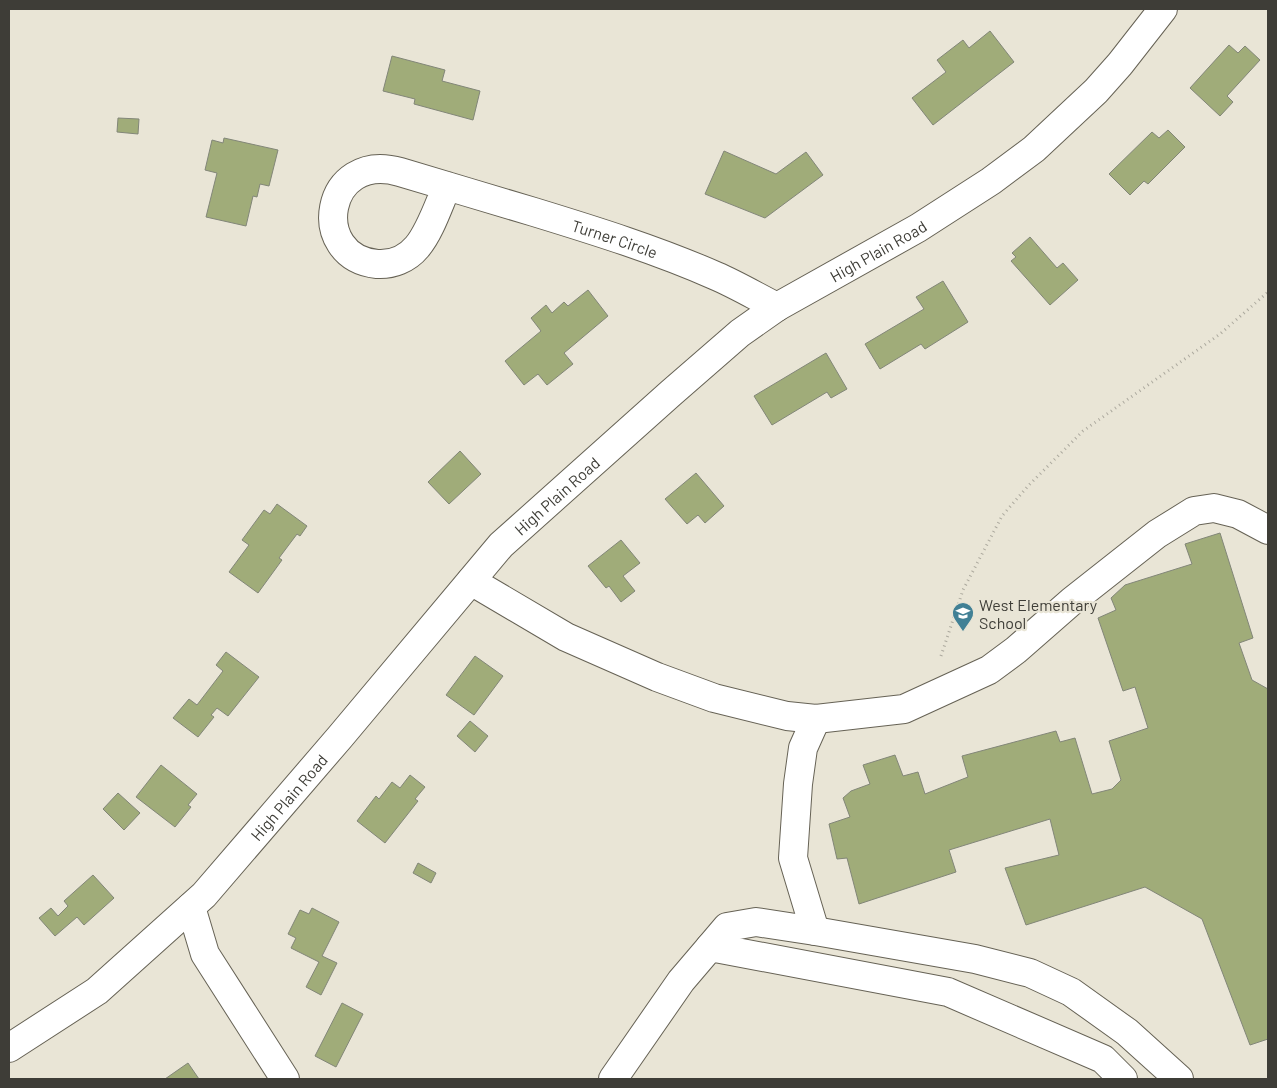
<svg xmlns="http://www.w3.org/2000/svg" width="1277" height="1088" font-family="Barlow,sans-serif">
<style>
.building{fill:#a0ac79;stroke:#828678}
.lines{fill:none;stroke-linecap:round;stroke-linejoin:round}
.minor-casing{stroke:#666255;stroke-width:30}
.path{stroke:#aca99e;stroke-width:3;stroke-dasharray:1 4;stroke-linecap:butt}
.minor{stroke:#fff;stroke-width:28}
.labels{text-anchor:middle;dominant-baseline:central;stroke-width:4.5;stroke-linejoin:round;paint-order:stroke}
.street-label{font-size:16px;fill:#3e3d37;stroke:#e9e5d6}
.poi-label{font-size:16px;fill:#3e3d37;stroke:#e9e5d6;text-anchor:start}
</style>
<rect width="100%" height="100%" fill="#e9e5d6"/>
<g class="building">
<path d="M990 31 1014 62 933 125 912 98 946 72 937 60 963 40 969 48Z"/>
<path d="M1229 45 1238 53 1245 46 1260 60 1227 96 1233 102 1220 116 1190 88Z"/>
<path d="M392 56 445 70 442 81 480 91 473 120 414 104 415 99 383 91Z"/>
<path d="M118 118 139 119 138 134 117 132Z"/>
<path d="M1168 130 1185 147 1148 184 1144 181 1130 195 1109 174 1152 132 1159 138Z"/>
<path d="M224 138 278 150 269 186 260 184 257 197 253 196 246 226 206 217 217 173 205 170 212 140 223 143Z"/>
<path d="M724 151 776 174 806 152 823 175 765 218 705 194Z"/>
<path d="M1030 237 1057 268 1063 263 1078 280 1050 305 1011 261 1016 257 1012 253Z"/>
<path d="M943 281 968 322 925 349 921 344 880 369 865 344 924 309 916 297Z"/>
<path d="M588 290 608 316 564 353 573 364 547 385 538 374 524 385 505 361 541 331 531 318 546 305 552 313 564 302 568 306Z"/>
<path d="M826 353 847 389 831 398 827 392 772 425 754 396Z"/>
<path d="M460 451 481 474 449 504 428 482Z"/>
<path d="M696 473 724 506 705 523 698 515 687 524 665 499Z"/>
<path d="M277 504 307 526 300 536 297 534 279 558 282 560 258 593 229 572 249 545 242 540 264 510 270 514Z"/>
<path d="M1220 533 1253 638 1239 643 1252 680 1268 689V1039L1250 1045 1202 919 1145 887 1026 925 1005 868 1059 855 1050 819 949 850 956 872 859 904 847 858 837 859 829 824 850 817 843 798 851 791 870 784 863 765 895 755 903 776 918 772 925 794 968 777 962 756 1056 731 1060 742 1075 738 1092 794 1112 789 1121 780 1109 741 1148 728 1135 687 1123 691 1098 618 1116 610 1111 598 1125 585 1192 564 1185 544Z"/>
<path d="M621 540 640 563 623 576 635 591 621 602 609 586 606 588 588 566Z"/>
<path d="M226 652 259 677 228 716 217 708 211 715 214 717 198 737 173 718 189 699 197 705 223 671 216 665Z"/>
<path d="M475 656 503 676 474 715 446 695Z"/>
<path d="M470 721 488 736 475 752 457 736Z"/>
<path d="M161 765 197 794 188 805 191 807 175 827 136 797Z"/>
<path d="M410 775 425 787 415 799 418 801 385 843 357 821 376 796 379 799 392 782 400 788Z"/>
<path d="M118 793 140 813 124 830 103 809Z"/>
<path d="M418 863 436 873 431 883 413 873Z"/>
<path d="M93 875 114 898 84 925 77 917 55 936 39 918 51 908 58 916 68 906 64 901Z"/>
<path d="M312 908 339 922 322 956 337 963 321 995 306 987 319 962 291 948 296 938 288 934 300 910 309 914Z"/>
<path d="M342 1003 363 1014 336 1067 315 1056Z"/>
<path d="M188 1063 199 1079H165Z"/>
</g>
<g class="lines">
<g class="minor-casing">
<g id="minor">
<path id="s1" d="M447 186C439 204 430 232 417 247 407 259 392 265 377 264 308 257 324 150 400 172 445 185 489 199 534 212 596 231 657 250 716 276 737 285 757 297 777 307"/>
<path d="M471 581 566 637 657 677 714 698 787 716 816 719 904 709 989 670 1016 650 1072 601 1157 534 1194 511 1214 508 1238 514 1268 530"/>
<path d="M191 907 205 954 285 1079"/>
<path d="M815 931 793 858 798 784 803 748 816 719"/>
<path d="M710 947 727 927 756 922 815 931 975 959 1030 973 1071 992 1127 1032 1179 1079"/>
<path id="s2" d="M9 1048 97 991 204 895 340 737 501 545 671 393 740 333 777 307 918 228 991 181 1034 149 1096 91 1120 64 1163 9"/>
<path d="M613 1079 681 981 710 947 948 992 1103 1059 1123 1079"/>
</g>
</g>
<path class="path" d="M941 656 963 590 1002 516 1028 486 1083 431 1220 334 1268 292"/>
<use href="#minor" class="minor"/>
</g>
<defs>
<g id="school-pin" transform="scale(1.125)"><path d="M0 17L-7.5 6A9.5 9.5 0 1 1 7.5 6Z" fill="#418095" stroke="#e9e5d6"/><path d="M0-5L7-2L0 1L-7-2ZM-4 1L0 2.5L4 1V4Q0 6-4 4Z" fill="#fff"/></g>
</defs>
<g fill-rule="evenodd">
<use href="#school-pin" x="963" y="613"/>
</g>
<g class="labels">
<g class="street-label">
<text stroke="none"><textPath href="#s1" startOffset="504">Turner Circle</textPath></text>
<text stroke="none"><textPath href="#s2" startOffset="1188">High Plain Road</textPath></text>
<text stroke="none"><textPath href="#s2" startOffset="782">High Plain Road</textPath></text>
<text stroke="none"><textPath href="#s2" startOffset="378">High Plain Road</textPath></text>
</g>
<g class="poi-label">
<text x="979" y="604">West Elementary<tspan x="979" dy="18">School</tspan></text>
</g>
</g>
<rect width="1277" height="1088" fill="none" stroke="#3e3d37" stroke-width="20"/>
</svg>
